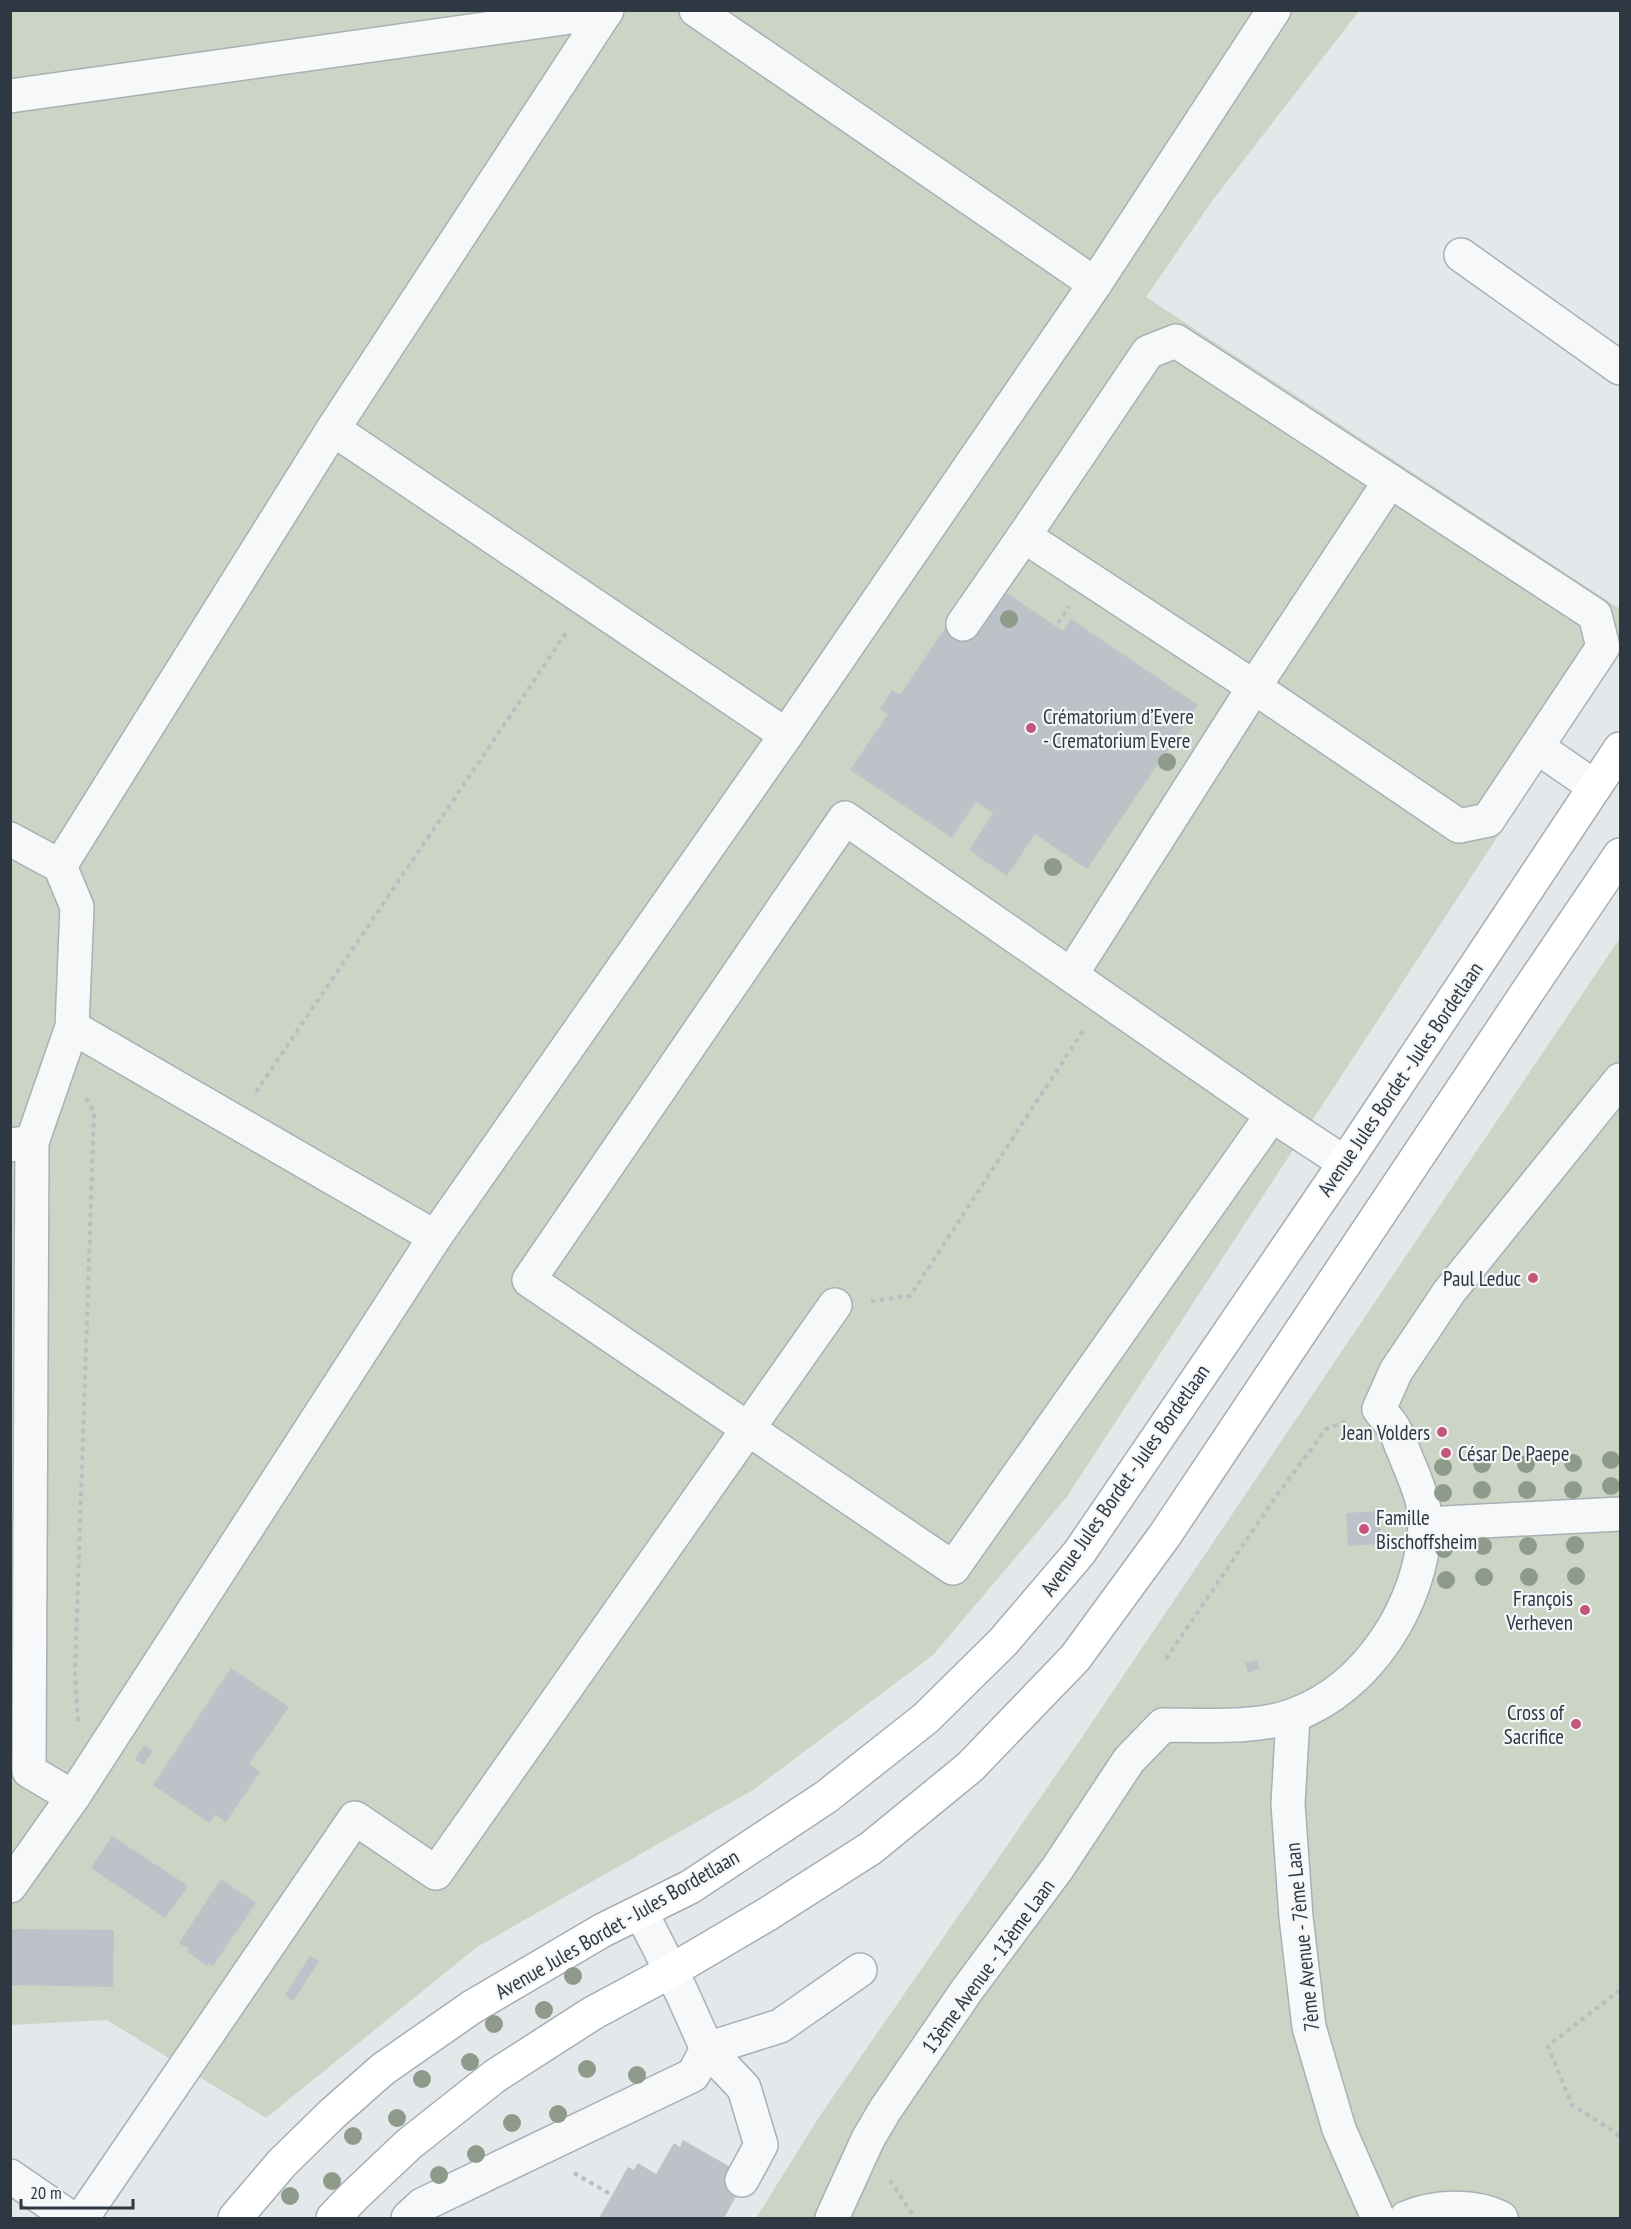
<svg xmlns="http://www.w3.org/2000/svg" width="1631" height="2229" font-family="'PT Sans Narrow',sans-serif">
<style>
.green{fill:#ccd4c6}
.building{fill:#bcc2c7}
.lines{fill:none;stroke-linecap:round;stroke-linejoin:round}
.minor-casing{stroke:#a9b0b5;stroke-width:36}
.major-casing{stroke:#a5aeb5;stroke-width:36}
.path{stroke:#babec2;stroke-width:4;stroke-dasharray:4.5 4.5;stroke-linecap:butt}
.minor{stroke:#f7f8f9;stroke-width:33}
.major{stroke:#fff;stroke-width:33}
.tree{fill:#8e9b8b}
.poi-dot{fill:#c2577a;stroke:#f4f6f8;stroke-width:2}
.labels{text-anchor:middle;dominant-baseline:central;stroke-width:4.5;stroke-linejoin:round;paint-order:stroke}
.poi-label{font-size:21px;fill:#2d3842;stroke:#f4f6f8;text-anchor:end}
.street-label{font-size:21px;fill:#2d3842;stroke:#f4f6f8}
</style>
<rect width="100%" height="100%" fill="#e4e8eb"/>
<g class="green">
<path d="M11 11H1359L1212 201 1146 297 1620 609V649L1066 1498 933 1655 753 1790 477 1947 266 2118 107 2020 11 2025Z"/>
<path d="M1620 938V2218H756L819 2117 1076 1746Z"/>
</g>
<g class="building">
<path d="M1001 589 1063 631 1071 619 1198 705 1087 869 1035 834 1007 876 969 850 993 813 976 802 952 838 850 770 888 714 880 709 892 690 900 695 947 625Z"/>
<path d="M1380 1511 1381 1544 1348 1546 1346 1513Z"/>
<path d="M1257 1660 1259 1669 1248 1673 1245 1663Z"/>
<path d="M231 1668 289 1707 249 1764 260 1772 226 1822 215 1815 210 1823 153 1785Z"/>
<path d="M144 1745 153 1751 143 1765 135 1759Z"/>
<path d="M112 1836 188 1886 165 1918 91 1868Z"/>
<path d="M221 1879 256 1903 213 1966 209 1963 207 1966 187 1952 189 1949 179 1943Z"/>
<path d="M12 1929 114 1930 113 1987 10 1985Z"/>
<path d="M310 1956 319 1961 293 2001 285 1995Z"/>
<path d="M683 2140 741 2173 744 2182 724 2218H599L628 2167 634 2170 638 2163 656 2174 674 2143 680 2147Z"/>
</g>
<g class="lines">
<g class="minor-casing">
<g id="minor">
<path d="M696 10 1095 284 786 735"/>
<path d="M10 96 606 12"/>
<path d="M1461 255 1620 368"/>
<path d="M1095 284 1274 10"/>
<path d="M1176 341 1595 615 1603 647 1488 820 1459 826 1254 687 1024 536 1148 352Z"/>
<path d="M333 429 786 735 435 1237"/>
<path d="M963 624 1024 536"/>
<path d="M1537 747 1595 787"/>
<path d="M845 818 1272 1115 953 1568 529 1280Z"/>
<path d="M10 839 60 866 77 907 72 1027 32 1142 10 1145"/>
<path d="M60 866 333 429 607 10"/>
<path d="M1071 975 1254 687 1390 481"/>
<path d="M72 1027 435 1237 73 1797"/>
<path d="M1272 1115 1345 1163"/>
<path d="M1425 1524 1620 1514"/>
<path d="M1293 1716 1288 1804 1296 1917 1309 2027 1339 2129 1378 2218"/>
<path d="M10 1886 73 1797 29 1771 32 1142"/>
<path d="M641 1912 682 1993 707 2049 744 2088 761 2145 742 2180"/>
<path d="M707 2049 780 2026 860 1970"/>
<path d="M10 2176 71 2218"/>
<path d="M82 2218 355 1818 436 1873 835 1305"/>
<path d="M408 2218 422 2205 693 2075 707 2049"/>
<path d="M832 2218 868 2139 885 2110 967 1990 1057 1869 1129 1760 1163 1725C1201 1725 1258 1729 1294 1715 1369 1687 1421 1604 1425 1526 1426 1499 1413 1476 1404 1452 1400 1444 1398 1434 1393 1427 1389 1420 1383 1415 1379 1409L1396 1371 1449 1292 1620 1080"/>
<path d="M1406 2218C1434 2206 1474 2204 1501 2218"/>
</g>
</g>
<g class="major-casing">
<g id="major">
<path d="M235 2218 282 2163 332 2114 383 2069 472 2007 603 1930 690 1887 826 1797 926 1718 1003 1642 1079 1553 1345 1163 1620 749"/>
<path d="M333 2218 354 2196 409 2144 495 2076 593 2013 671 1971 766 1915 871 1848 970 1767 1075 1658 1165 1535 1532 985 1620 855"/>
</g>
</g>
<g class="path">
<path d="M1058 623 1069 606"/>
<path d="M256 1092 568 630"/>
<path d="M871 1301 910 1296 1084 1029"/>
<path d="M1166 1659 1277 1495 1326 1429 1346 1421"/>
<path d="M78 1721 75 1673 94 1112 86 1098"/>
<path d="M1620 1990 1548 2046 1572 2105 1616 2133 1620 2138"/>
<path d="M574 2173 610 2194"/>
<path d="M890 2180 915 2218"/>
</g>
<use href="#minor" class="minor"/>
<use href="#major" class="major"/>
</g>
<g class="tree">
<circle cx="1009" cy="619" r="9"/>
<circle cx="1167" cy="762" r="9"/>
<circle cx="1053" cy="867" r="9"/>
<circle cx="1611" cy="1460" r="9"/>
<circle cx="1573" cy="1463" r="9"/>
<circle cx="1482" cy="1464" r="9"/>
<circle cx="1526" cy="1464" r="9"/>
<circle cx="1443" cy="1467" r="9"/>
<circle cx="1611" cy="1486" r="9"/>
<circle cx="1482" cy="1490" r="9"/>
<circle cx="1527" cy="1490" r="9"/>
<circle cx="1573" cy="1490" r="9"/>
<circle cx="1443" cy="1493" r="9"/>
<circle cx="1575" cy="1545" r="9"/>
<circle cx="1483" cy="1546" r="9"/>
<circle cx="1528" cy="1546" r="9"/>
<circle cx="1444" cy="1549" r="9"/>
<circle cx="1576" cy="1576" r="9"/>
<circle cx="1484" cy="1577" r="9"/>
<circle cx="1529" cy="1577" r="9"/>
<circle cx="1446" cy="1580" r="9"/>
<circle cx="573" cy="1976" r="9"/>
<circle cx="544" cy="2010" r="9"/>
<circle cx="494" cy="2024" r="9"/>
<circle cx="470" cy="2062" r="9"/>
<circle cx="587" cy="2069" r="9"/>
<circle cx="637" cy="2075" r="9"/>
<circle cx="422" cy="2079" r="9"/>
<circle cx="558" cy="2114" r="9"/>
<circle cx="397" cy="2118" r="9"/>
<circle cx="512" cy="2123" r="9"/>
<circle cx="353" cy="2136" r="9"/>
<circle cx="476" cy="2154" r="9"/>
<circle cx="439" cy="2175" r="9"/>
<circle cx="332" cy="2181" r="9"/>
<circle cx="290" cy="2196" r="9"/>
</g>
<g class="poi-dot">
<circle cx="1031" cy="728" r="6"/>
<circle cx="1533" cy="1278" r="6"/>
<circle cx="1442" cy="1432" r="6"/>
<circle cx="1446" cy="1453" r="6"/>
<circle cx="1364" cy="1529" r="6"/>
<circle cx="1585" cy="1610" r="6"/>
<circle cx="1576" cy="1724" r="6"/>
</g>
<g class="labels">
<g class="poi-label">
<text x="1043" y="716" text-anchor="start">Crématorium d’Evere<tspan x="1043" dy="24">- Crematorium Evere</tspan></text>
<text x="1521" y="1278">Paul Leduc</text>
<text x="1430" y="1432">Jean Volders</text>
<text x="1458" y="1453" text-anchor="start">César De Paepe</text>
<text x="1376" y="1517" text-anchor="start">Famille<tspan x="1376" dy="24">Bischoffsheim</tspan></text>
<text x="1573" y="1598">François<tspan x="1573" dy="24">Verheven</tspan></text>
<text x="1564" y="1712">Cross of<tspan x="1564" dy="24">Sacrifice</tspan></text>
</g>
<g class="street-label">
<text transform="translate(1400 1079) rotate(-56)">Avenue Jules Bordet - Jules Bordetlaan</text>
<text transform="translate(1125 1480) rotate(-55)">Avenue Jules Bordet - Jules Bordetlaan</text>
<text transform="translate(617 1924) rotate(-30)">Avenue Jules Bordet - Jules Bordetlaan</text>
<text transform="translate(1302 1937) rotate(-96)">7ème Avenue - 7ème Laan</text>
<text transform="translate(988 1966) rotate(-54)">13ème Avenue - 13ème Laan</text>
</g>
</g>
<rect width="1631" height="2229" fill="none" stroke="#2d3842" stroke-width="24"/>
<path d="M21 2199v9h112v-9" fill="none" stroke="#2d3842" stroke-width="3"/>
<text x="30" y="2199" font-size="18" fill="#2d3842" stroke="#f4f6f8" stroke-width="4.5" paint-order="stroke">20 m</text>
</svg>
